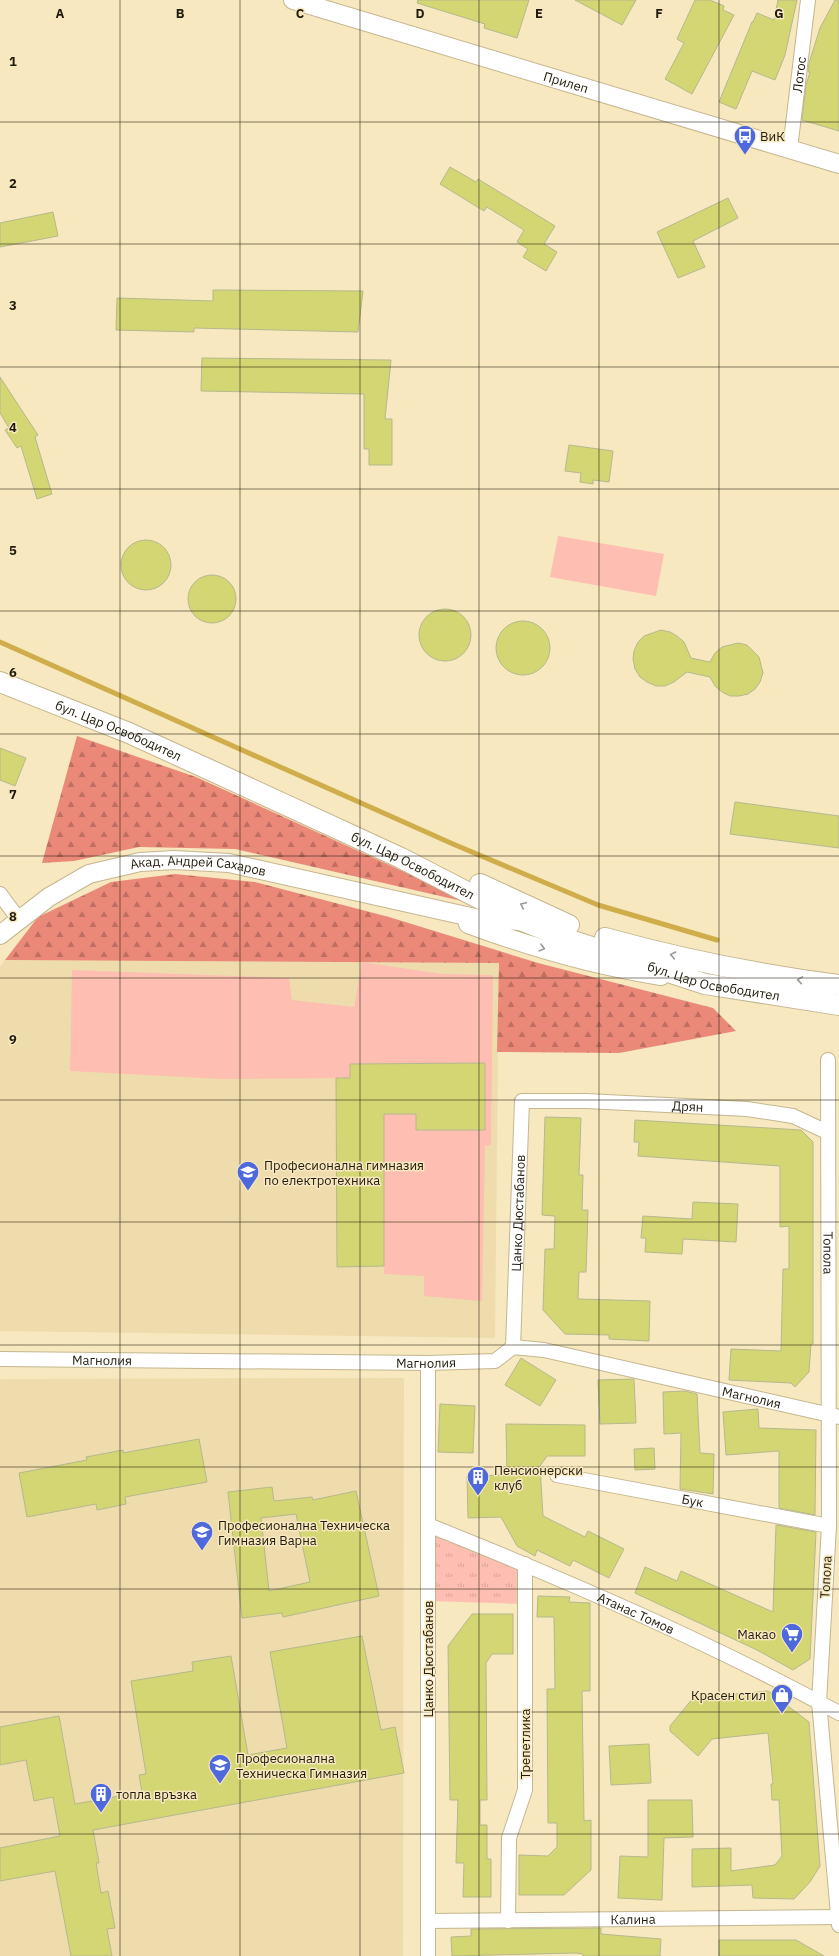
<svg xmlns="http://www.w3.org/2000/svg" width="839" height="1956" font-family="'IBM Plex Sans',sans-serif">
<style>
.built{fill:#eedcad}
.grass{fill:url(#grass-tufts)}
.forest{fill:url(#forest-firs)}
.park{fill:#febeb2}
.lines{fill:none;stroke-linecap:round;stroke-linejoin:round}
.stream{stroke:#cfad4b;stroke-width:5}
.building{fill:#d4d673;stroke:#b5b88f;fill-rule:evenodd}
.minor-casing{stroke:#c4b68f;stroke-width:16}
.tertiary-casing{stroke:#c4b68f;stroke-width:20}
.secondary-casing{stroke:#c4b68f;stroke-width:22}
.minor{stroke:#fff;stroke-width:14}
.tertiary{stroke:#fff;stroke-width:18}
.secondary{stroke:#fff;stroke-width:20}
.oneway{stroke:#9b9892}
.grid{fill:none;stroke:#211b0c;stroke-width:1;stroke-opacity:0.55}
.labels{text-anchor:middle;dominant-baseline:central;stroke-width:3;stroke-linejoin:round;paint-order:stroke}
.street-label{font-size:13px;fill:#211b0c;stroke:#f7e8bf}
.poi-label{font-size:13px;fill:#211b0c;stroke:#f7e8bf;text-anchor:start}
.grid-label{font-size:13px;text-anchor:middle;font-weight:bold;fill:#211b0c;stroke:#f7e8bf;stroke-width:3;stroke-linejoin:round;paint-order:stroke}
</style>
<defs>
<pattern id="grass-tufts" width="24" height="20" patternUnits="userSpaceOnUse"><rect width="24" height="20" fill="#febeb2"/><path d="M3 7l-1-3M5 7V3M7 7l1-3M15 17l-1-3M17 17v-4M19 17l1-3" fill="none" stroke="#d9a398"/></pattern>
<pattern id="forest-firs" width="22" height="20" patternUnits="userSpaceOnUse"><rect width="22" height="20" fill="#eb8979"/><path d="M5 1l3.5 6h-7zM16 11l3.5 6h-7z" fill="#be6f62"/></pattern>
</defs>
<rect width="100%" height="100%" fill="#f7e8bf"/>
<g class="built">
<path d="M5 960 499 963 495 1338 0 1331V967Z"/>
<path d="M404 1378 403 1956H0V1379Z"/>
</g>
<path class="grass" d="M428 1525 525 1564V1604L428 1601Z"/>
<g class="forest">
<path d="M77 736 196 777 475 904 235 849 139 847 74 861 42 863Z"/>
<path d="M175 874 255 882 389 917 538 963 713 1008 736 1031 619 1053 497 1052 499 963 5 960 38 917 111 882Z"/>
</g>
<g class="park">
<path d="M558 536 664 554 656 596 550 577Z"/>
<path d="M362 962 442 974 493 975 491 1145 485 1146 482 1301 424 1296V1276L384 1274V1114H416V1130H485V1063L350 1064V1078L222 1079 70 1071 72 970 289 978 292 1000 354 1007Z"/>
</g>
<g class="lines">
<path class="stream" d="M0 642 453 844 598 905 717 940"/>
</g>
<g class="building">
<path d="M418 0H529L517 38 484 28 485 24 417 3Z"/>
<path d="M575 0H636L622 25Z"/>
<path d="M695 0H710L724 6 723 10 734 15 692 94 665 79 684 43 677 39Z"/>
<path d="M778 0H797L785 55 775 80 752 71 736 109 719 102 752 22H753L757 13 774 20Z"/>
<path d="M835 0H839V131L802 120 806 85 810 72H808L809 63 820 28Z"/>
<path d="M450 167 476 182 478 179 555 226 544 244 557 252 546 271 523 257 528 249 517 242 524 230 487 207 484 211 440 184Z"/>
<path d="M728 198 738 218 693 241 705 267 678 278 657 232Z"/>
<path d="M53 212 58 236 0 247V223Z"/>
<path d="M213 290 363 291 358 332 194 328V332L116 330 117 298 213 301Z"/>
<path d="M202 358 391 360 385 419H392V465H369V449H364V394L201 391Z"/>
<path d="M0 377 38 435 35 437 52 494 37 499 21 446 17 448 5 430 9 428 0 413Z"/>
<path d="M569 445 613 451 609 482 593 480V484L580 482 581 473 565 471Z"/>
<circle cx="146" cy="565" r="25"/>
<circle cx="212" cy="599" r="24"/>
<circle cx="445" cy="635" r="26"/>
<circle cx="523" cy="648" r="27"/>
<path d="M661 630 670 632 677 636 684 642 691 658 710 662 715 653 722 647 738 643 747 645 759 657 763 673 760 682 755 689 748 694 739 696H730L722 692 715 686 710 677 687 672 674 682 665 686H656L647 682 640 677 635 669 633 659 634 651 638 642 644 636Z"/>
<path d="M0 748 26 758 15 786 0 780Z"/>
<path d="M735 802 839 816V848L730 834Z"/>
<path d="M485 1063V1130H416V1114H384V1266L337 1267 336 1078H350V1064Z"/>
<path d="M545 1117 581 1118 579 1175H583L582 1210H588L586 1272H579L578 1299 650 1301 649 1341 609 1339V1335L565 1334 543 1310 545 1249H554L555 1216 542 1215Z"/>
<path d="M635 1120 801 1130 813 1142V1344H811L809 1372 795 1387 791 1383 729 1380 731 1349 781 1351 783 1269H789V1226L780 1227V1166L638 1156 639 1142H634Z"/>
<path d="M693 1202 738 1204 736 1242 683 1239 682 1254 645 1252 646 1238H641L643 1216 692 1219Z"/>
<path d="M521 1358 556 1380 540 1406 505 1385Z"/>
<path d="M634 1379 636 1423 600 1424 598 1380Z"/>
<path d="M685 1391 697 1394 700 1453 714 1454 713 1494 680 1489 681 1433 664 1434 663 1392Z"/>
<path d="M440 1404 475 1406 473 1453 438 1452Z"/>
<path d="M758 1409 759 1428 816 1430 815 1515 779 1508V1451L726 1455 723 1412Z"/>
<path d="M506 1424 585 1425V1456H547L540 1466 543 1516 585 1537 588 1531 624 1549 609 1578 573 1560 570 1566 537 1550 535 1556 517 1546 501 1517 468 1518 467 1476 507 1475Z"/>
<path d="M199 1439 207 1482 125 1497 126 1504 97 1510 96 1504 27 1517 19 1473 87 1460 86 1457 123 1450V1453Z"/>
<path d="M654 1448 655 1469 635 1470 634 1449Z"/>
<path d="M272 1487 274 1501 312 1497 313 1500 356 1491 379 1596 283 1617 282 1613 242 1618 228 1492ZM296 1514 310 1582 269 1591 261 1518Z"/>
<path d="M776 1525 816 1532 810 1659 793 1670 757 1650 635 1593 645 1567 677 1581 681 1571 773 1612Z"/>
<path d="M538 1596 570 1597 569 1602 590 1603V1691H582L584 1821 591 1820V1870L564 1895H519V1855L548 1856 557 1847V1823H548L547 1689H555L554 1617H537Z"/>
<path d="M472 1614H513V1654H492L486 1663 487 1800H480V1825H487V1859H491V1897H463L464 1863H456L458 1800H450L448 1646Z"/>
<path d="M362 1636 381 1730 395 1727 404 1773 93 1830 99 1863H96L101 1893 108 1891 115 1928 107 1929 112 1956H71L55 1871 0 1881V1848L60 1836 53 1797 34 1801 26 1760 0 1765V1727L59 1716 75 1804 142 1792 139 1775 146 1774 131 1681 193 1671 192 1662 231 1656 248 1755 287 1748 270 1652Z"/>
<path d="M768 1691 809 1722 820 1866 810 1882 794 1899 753 1898 752 1885 692 1887V1849L731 1848V1871L775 1865 782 1856 779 1800H772L771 1784H773L768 1733 712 1739 698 1756 670 1731V1726L693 1698Z"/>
<path d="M649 1744 651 1783 611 1785 609 1746Z"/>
<path d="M648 1800H692L693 1837 664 1838 662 1900 618 1898 620 1856 648 1857Z"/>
<path d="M601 1928V1934L661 1939 660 1956H583V1954L575 1953 452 1956 451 1937 471 1936V1929Z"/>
<path d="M719 1940H796L824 1956H719Z"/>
</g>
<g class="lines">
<g class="minor-casing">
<g id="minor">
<path id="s1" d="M790 149 808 0"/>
<path d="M0 894 19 920"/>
<path id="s2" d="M828 1060 829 1526 819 1702 839 1925"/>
<path id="s3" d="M513 1347 522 1101H586L747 1109 793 1116 827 1132"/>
<path id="s4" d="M0 1359 428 1363 495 1361 513 1347 544 1350 839 1417"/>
<path d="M428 1363V1956"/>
<path id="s5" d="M557 1475 829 1526"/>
<path id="s6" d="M428 1525C568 1581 707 1641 839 1713"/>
<path id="s7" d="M428 1921 838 1917"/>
<path d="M508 1921 509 1838 525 1790V1564"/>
</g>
</g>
<g class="tertiary-casing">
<g id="tertiary">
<path id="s8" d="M293 0 839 164"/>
<path d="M468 924C530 947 596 966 661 976"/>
<path id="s9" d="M0 935 49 897 89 874 140 862 174 860 229 863 484 920 524 921"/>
</g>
</g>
<g class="secondary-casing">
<g id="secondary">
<path id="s10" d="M0 682 129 733 210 770 401 858 523 921 570 940 705 984 839 1005"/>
<path d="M480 884 569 925"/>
<path d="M605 938C681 959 760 975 839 985"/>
</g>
</g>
<use href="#minor" class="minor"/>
<use href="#tertiary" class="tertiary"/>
<use href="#secondary" class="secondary"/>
</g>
<defs><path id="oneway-chevron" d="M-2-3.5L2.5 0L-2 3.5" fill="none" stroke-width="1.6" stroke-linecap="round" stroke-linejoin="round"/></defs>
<g class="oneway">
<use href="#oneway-chevron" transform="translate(523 905) rotate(-155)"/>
<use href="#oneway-chevron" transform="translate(542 948) rotate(15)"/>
<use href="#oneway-chevron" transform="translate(673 955) rotate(-168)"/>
<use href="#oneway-chevron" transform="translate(800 980) rotate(-171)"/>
</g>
<path class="grid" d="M120 0V1956M240 0V1956M360 0V1956M479 0V1956M599 0V1956M719 0V1956M0 122H839M0 244H839M0 367H839M0 489H839M0 611H839M0 734H839M0 856H839M0 978H839M0 1100H839M0 1222H839M0 1345H839M0 1467H839M0 1589H839M0 1712H839M0 1834H839"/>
<defs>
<g id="bus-pin" transform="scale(1.15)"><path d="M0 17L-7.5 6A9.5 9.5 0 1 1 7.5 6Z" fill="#4e68dd" stroke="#f7e8bf"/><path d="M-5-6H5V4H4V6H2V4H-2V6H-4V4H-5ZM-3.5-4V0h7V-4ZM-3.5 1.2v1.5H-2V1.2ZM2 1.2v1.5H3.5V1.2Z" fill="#fff"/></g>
<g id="school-pin" transform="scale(1.15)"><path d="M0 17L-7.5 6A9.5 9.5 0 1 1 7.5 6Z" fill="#4e68dd" stroke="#f7e8bf"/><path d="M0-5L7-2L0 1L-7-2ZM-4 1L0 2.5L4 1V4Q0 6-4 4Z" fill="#fff"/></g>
<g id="building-pin" transform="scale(1.15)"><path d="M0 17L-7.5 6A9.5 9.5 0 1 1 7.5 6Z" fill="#4e68dd" stroke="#f7e8bf"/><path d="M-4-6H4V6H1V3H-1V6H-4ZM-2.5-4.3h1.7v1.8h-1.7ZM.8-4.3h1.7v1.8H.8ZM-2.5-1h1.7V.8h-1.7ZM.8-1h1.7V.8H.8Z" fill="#fff"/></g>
<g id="supermarket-pin" transform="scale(1.15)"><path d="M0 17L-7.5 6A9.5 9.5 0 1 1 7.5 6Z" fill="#4e68dd" stroke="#f7e8bf"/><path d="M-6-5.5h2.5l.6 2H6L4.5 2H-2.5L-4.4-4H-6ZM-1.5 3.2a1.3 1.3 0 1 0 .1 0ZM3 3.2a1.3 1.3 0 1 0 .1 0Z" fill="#fff"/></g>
<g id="shop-pin" transform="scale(1.15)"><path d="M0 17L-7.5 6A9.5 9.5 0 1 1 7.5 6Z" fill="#4e68dd" stroke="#f7e8bf"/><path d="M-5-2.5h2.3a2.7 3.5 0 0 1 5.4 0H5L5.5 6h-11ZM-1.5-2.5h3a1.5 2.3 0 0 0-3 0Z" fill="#fff"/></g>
</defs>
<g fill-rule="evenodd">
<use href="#bus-pin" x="745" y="136"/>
<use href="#school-pin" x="248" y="1172"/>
<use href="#building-pin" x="478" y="1477"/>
<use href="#school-pin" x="202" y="1532"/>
<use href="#supermarket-pin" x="792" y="1634"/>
<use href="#shop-pin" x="782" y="1695"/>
<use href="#school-pin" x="220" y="1765"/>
<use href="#building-pin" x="101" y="1794"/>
</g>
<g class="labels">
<g class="street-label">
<text stroke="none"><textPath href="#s1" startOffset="75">Лотос</textPath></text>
<text stroke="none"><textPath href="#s8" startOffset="285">Прилеп</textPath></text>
<text stroke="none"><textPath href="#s10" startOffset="128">бул. Цар Освободител</textPath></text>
<text stroke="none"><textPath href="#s10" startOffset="452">бул. Цар Освободител</textPath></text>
<text stroke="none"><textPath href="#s9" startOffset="219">Акад. Андрей Сахаров</textPath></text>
<text stroke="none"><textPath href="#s10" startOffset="776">бул. Цар Освободител</textPath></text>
<text stroke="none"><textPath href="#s3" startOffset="412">Дрян</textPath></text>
<text stroke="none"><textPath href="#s3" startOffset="134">Цанко Дюстабанов</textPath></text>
<text stroke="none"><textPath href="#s2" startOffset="193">Топола</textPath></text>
<text stroke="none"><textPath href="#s4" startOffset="102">Магнолия</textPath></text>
<text stroke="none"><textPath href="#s4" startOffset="426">Магнолия</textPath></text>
<text stroke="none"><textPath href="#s4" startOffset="762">Магнолия</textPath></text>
<text stroke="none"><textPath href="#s5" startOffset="138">Бук</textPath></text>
<text transform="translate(826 1577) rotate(-87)">Топола</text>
<text stroke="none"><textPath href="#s6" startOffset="226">Атанас Томов</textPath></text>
<text transform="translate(428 1659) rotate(-90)">Цанко Дюстабанов</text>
<text transform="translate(525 1744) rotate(-90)">Трепетлика</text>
<text stroke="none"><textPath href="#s7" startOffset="205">Калина</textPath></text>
</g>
<g class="poi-label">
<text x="760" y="136">ВиК</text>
<text x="264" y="1165">Професионална гимназия<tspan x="264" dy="15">по електротехника</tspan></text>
<text x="494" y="1470">Пенсионерски<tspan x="494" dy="15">клуб</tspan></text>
<text x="218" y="1525">Професионална Техническа<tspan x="218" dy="15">Гимназия Варна</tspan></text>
<text x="776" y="1634" text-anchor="end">Макао</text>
<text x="766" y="1695" text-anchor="end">Красен стил</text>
<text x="236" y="1758">Професионална<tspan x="236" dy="15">Техническа Гимназия</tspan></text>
<text x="116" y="1794">топла връзка</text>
</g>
</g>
<g class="grid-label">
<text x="60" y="18">A</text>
<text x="180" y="18">B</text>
<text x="300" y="18">C</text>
<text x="420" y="18">D</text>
<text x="539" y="18">E</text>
<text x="659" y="18">F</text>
<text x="779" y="18">G</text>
<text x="13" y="66">1</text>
<text x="13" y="188">2</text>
<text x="13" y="310">3</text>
<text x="13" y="432">4</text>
<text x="13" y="555">5</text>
<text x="13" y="677">6</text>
<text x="13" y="799">7</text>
<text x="13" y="921">8</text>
<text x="13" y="1044">9</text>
</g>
</svg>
